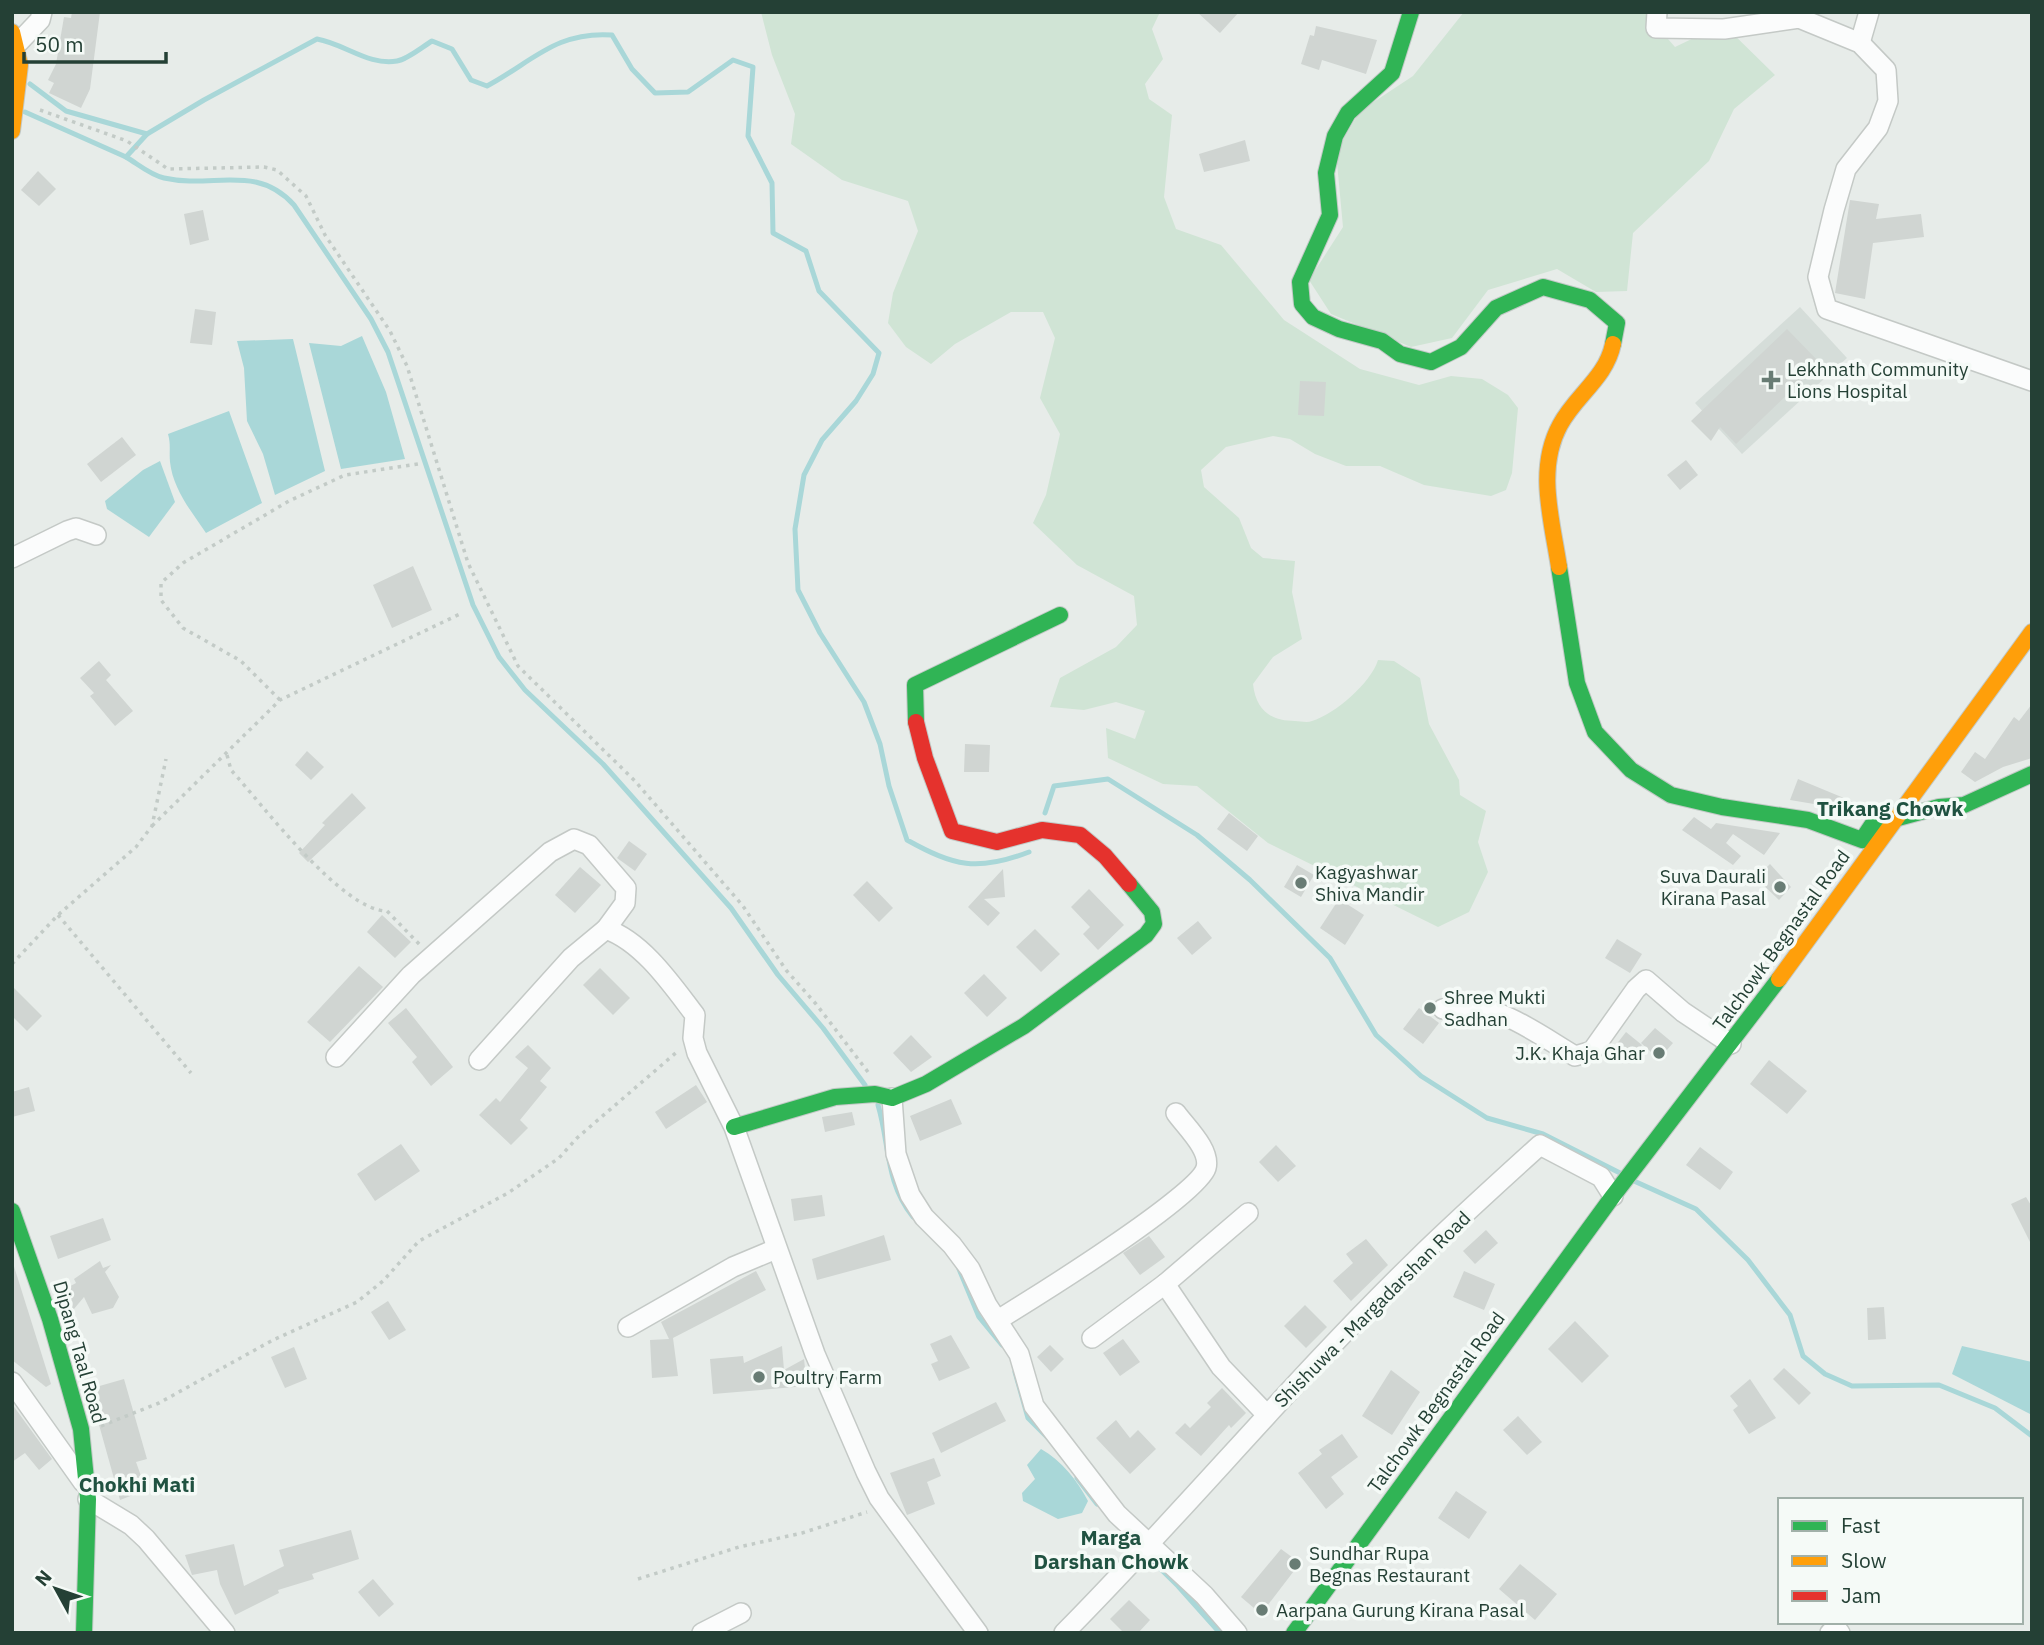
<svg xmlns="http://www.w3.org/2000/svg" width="2044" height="1645" font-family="'IBM Plex Sans',sans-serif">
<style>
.built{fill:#d5ddd9}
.green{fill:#d0e4d5}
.water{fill:#a9d7d8}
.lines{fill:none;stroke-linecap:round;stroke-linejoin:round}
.stream{stroke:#a9d7d8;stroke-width:5}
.building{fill:#d0d5d2}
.street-casing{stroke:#c4c9c6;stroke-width:22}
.fast-casing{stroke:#c2c9c6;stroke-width:18}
.slow-casing{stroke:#c2c9c6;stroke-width:18}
.jam-casing{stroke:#c2c9c6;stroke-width:18}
.path{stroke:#c3cbc7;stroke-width:3.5;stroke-dasharray:3.5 5;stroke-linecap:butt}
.street{stroke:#fbfcfc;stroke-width:19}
.fast{stroke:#30b455;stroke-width:16}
.slow{stroke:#ff9f0a;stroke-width:16}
.jam{stroke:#e5322d;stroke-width:16}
.poi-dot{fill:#687c74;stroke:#f5faf7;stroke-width:2.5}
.labels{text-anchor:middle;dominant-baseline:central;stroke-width:7;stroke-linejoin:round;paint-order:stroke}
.poi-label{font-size:19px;fill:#244035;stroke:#f5faf7;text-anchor:start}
.street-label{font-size:19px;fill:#244035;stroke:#f5faf7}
.neighbourhood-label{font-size:21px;font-weight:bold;fill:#205241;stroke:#f5faf7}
</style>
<rect width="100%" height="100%" fill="#e7ece9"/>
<path class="built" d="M1800 307 1847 358 1742 454 1695 403Z"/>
<g class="green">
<path d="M761 12H1160L1152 29 1163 59 1145 84 1149 99 1172 115 1164 197 1176 229 1221 245 1284 320 1360 369 1419 385 1451 376 1482 379 1508 395 1518 408 1512 473 1506 490 1491 496 1424 485 1380 466H1346L1315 454 1290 439 1273 436 1226 447 1201 470 1204 487 1239 518 1251 548 1263 558 1295 561 1292 592 1302 639 1273 657 1253 684C1256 710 1270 721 1295 721 1300 721 1307 723 1312 721 1335 714 1371 683 1378 660L1394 661 1420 678 1429 724 1459 780 1460 795 1486 811 1478 842 1488 872 1469 912 1438 927 1268 843 1197 786 1163 784 1108 758 1106 728 1135 739 1145 711 1116 702 1084 710 1050 707 1060 678 1116 647 1137 625 1134 596 1077 565 1033 523 1046 495 1060 434 1040 398 1055 338 1043 312H1011L955 344 931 364 906 347 888 323 893 293 918 231 908 201 842 180 791 144 795 114 772 55Z"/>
<path d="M1464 12H1666L1668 39 1675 47 1723 24 1775 75 1734 109 1709 161 1633 233 1627 291 1596 292 1557 269 1488 290 1452 338 1411 347 1331 314 1309 280 1343 227 1336 152 1360 111 1413 76Z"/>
</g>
<g class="water">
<path d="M362 336 386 392 405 459 341 469 309 343 341 346Z"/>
<path d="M293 339 325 471 275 495 263 454 247 421 244 368 237 341Z"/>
<path d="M229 411 262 503 206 533C191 511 173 489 170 462 169 452 171 444 168 434Z"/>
<path d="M160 461 175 502 149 537 107 509 105 501 143 470Z"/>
<path d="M1962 1346 2032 1362V1415L1952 1374Z"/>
<path d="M1041 1449C1062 1461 1077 1480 1088 1501L1082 1513 1058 1519 1023 1501 1022 1493 1035 1479 1027 1465Z"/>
</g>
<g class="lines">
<g class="stream">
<path d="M30 84 66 111 147 134 204 100 317 39C345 44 369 66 397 61 408 59 422 47 432 41L452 49 471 80 487 86C532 62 556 31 612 35L632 69 655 93 688 92 733 60 753 67 748 136 772 183 773 233 806 251 819 291 879 353 873 374 856 401 822 440 804 475 795 529 798 590 820 633 864 702 880 744 889 786 907 840C954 866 977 872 1029 852"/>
<path d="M25 112 126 157 147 134"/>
<path d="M126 157C138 164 150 175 164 178 213 189 256 163 294 205L371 319 388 352 473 605 499 657 525 690 603 764 731 908 778 975 823 1028 865 1085"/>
<path d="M1045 813 1054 786 1108 779 1197 835 1250 880 1330 958 1376 1035 1421 1076 1487 1118 1543 1134 1620 1173"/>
<path d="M878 1105C890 1145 885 1182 913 1217"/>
<path d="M1634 1181 1696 1209 1748 1260 1790 1315 1803 1356 1825 1374 1852 1386 1939 1385 1995 1408 2032 1436"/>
<path d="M959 1269 979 1317 1002 1345"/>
<path d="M1015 1372 1028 1418 1049 1439"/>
<path d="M1077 1478 1097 1504"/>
<path d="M1125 1534 1178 1586 1220 1633"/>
</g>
</g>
<g class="building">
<path d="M72 12H100L90 89 81 108 49 93 54 83 48 80 56 64 64 17 71 18Z"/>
<path d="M1197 12H1239L1220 33Z"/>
<path d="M1316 26 1377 40 1366 74 1322 60 1319 70 1301 64 1310 35 1314 36Z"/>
<path d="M1245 140 1250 161 1204 172 1199 154Z"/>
<path d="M38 171 56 189 39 206 21 190Z"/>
<path d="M1850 200 1879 204 1876 219 1921 214 1924 237 1873 243 1865 299 1835 293Z"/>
<path d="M203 210 209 240 190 245 184 214Z"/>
<path d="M195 309 216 312 212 345 190 343Z"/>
<path d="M1787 329 1820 363 1736 444 1720 427 1711 441 1691 421Z"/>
<path d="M1300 381 1326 382 1324 416 1298 415Z"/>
<path d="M122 437 136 455 101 482 87 464Z"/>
<path d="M1686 460 1698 475 1680 490 1667 475Z"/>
<path d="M413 566 432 610 392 628 373 585Z"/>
<path d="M99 661 111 675 106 680 133 711 115 726 90 696 94 693 80 678Z"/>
<path d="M2032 704V758L2003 767 1975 782 1961 772 1975 752 1985 759 2014 717 2019 721Z"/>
<path d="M965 744 990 745 989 772H964Z"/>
<path d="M307 751 324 767 311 780 295 765Z"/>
<path d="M1798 779 1856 803 1850 818 1814 804 1790 800Z"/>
<path d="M352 793 366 808 308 862 299 853 325 825 322 823Z"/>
<path d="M1229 813 1258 836 1247 851 1217 829Z"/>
<path d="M1694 817 1711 829 1716 823 1780 833 1764 855 1733 834 1726 843 1741 856 1733 865 1682 830Z"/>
<path d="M629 841 647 854 635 871 617 858Z"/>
<path d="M1770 864 1791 887 1779 900 1756 878Z"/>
<path d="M1297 865 1314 875 1301 897 1284 887Z"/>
<path d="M580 867 601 885 575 913 555 895Z"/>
<path d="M1003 869 1005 897 984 899 1000 913 988 926 968 907Z"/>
<path d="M867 881 893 908 879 922 853 895Z"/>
<path d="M1089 889 1124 925 1098 950 1083 934 1090 927 1071 907Z"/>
<path d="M1339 899 1364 915 1345 945 1320 928Z"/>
<path d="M382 915 411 942 395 958 367 932Z"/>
<path d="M1198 921 1212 938 1192 955 1177 938Z"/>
<path d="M1035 929 1060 954 1041 972 1016 947Z"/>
<path d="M1617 939 1642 954 1630 973 1605 958Z"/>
<path d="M359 966 383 987 330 1042 307 1022Z"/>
<path d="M600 968 630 998 613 1015 583 985Z"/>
<path d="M984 974 1007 998 987 1017 964 993Z"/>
<path d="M12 986 42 1016 27 1031 12 1016Z"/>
<path d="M406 1008 453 1067 431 1086 412 1062 417 1057 388 1023Z"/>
<path d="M1419 1008 1439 1023 1423 1044 1403 1029Z"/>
<path d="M1655 1028 1673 1043 1659 1059 1641 1043Z"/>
<path d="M1626 1032 1642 1045 1628 1063 1612 1050Z"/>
<path d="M911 1035 932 1057 911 1072 893 1053Z"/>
<path d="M528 1045 551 1068 540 1081 547 1087 520 1120 528 1128 511 1145 479 1115 496 1098 500 1102 528 1068 515 1057Z"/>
<path d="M1769 1060 1807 1091 1787 1114 1750 1084Z"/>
<path d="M696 1085 707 1102 666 1129 655 1112Z"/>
<path d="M29 1087 35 1111 12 1117V1092Z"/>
<path d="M951 1099 962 1124 920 1141 910 1116Z"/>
<path d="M852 1112 855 1125 825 1132 822 1117Z"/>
<path d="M401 1144 420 1171 375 1201 357 1174Z"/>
<path d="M1276 1145 1296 1166 1278 1182 1259 1162Z"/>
<path d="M1700 1147 1733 1172 1720 1190 1686 1165Z"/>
<path d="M822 1195 825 1216 794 1221 791 1199Z"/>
<path d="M2026 1197 2032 1207V1246L2011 1204Z"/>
<path d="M103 1218 111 1240 58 1259 50 1236Z"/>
<path d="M1486 1230 1498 1243 1475 1264 1463 1251Z"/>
<path d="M884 1235 891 1260 817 1280 812 1259Z"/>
<path d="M1149 1236 1165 1257 1140 1275 1123 1253Z"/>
<path d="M1366 1239 1388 1265 1351 1301 1333 1281 1353 1263 1346 1254Z"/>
<path d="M12 1260 51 1384 46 1387 12 1360Z"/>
<path d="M100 1261 103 1268 111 1265 105 1272 119 1297 113 1308 92 1314 84 1297 68 1316 58 1293 76 1283 74 1279Z"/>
<path d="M756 1271 766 1290 673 1338 678 1376 652 1378 650 1340 669 1339 661 1322Z"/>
<path d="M1464 1271 1495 1284 1484 1310 1453 1297Z"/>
<path d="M388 1301 406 1330 389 1340 371 1312Z"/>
<path d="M1305 1305 1327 1327 1306 1348 1284 1326Z"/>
<path d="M1884 1307 1886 1339 1868 1340 1867 1308Z"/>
<path d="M1575 1321 1609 1356 1582 1383 1548 1349Z"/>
<path d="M951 1335 970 1368 939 1381 931 1364 938 1361 930 1344Z"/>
<path d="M1123 1339 1140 1362 1120 1376 1103 1353Z"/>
<path d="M1050 1345 1064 1359 1051 1372 1037 1357Z"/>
<path d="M782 1346 784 1370 804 1359 807 1386 713 1394 710 1359 743 1356 744 1363Z"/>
<path d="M294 1347 307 1379 285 1388 271 1357Z"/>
<path d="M1784 1368 1811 1393 1799 1405 1773 1379Z"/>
<path d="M1391 1370 1420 1392 1392 1435 1362 1416Z"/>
<path d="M124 1379 147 1459 136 1462 146 1490 120 1500 89 1389Z"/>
<path d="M1750 1379 1776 1418 1749 1434 1733 1410 1738 1406 1730 1396Z"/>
<path d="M1222 1388 1246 1413 1231 1428 1229 1425 1201 1456 1175 1433 1185 1423 1190 1428 1211 1407 1207 1403Z"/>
<path d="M996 1402 1006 1421 941 1453 932 1433Z"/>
<path d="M12 1404 52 1459 39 1470 25 1453 12 1462Z"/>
<path d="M1518 1416 1542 1442 1527 1455 1503 1430Z"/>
<path d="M1116 1420 1130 1438 1138 1430 1156 1449 1130 1474 1096 1438Z"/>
<path d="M1342 1434 1358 1457 1331 1477 1344 1494 1326 1509 1298 1473 1322 1454 1319 1450Z"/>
<path d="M934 1458 941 1476 927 1482 935 1504 907 1515 890 1473Z"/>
<path d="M1456 1491 1487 1512 1469 1539 1438 1518Z"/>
<path d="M351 1530 359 1559 312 1574 314 1579 278 1590 279 1593 235 1615 220 1584 217 1570 192 1575 185 1555 234 1544 244 1586 284 1566 279 1550Z"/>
<path d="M1281 1549 1300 1563 1261 1614 1241 1597Z"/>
<path d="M1520 1564 1557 1594 1535 1620 1499 1589Z"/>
<path d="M373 1579 394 1604 379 1617 358 1592Z"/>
<path d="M1129 1600 1150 1620 1138 1633H1124L1110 1619Z"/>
</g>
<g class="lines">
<g class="street-casing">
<g id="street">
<path d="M1657 12 1656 28 1724 29 1799 18 1860 43 1886 70 1888 101 1878 128 1846 169 1834 210 1818 277 1827 309 2032 381"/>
<path d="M19 42 40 20 42 12"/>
<path d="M1860 43 1869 12"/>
<path d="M12 558 67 531 76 528 96 535"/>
<path d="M606 929C643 942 672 985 695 1015L693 1038 697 1053 734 1127 815 1354 866 1472 879 1498 978 1633"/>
<path d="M1443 1009C1492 997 1534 1032 1575 1056L1592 1051 1636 989 1646 980 1683 1012 1731 1044"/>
<path d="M336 1057 411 975 550 852 574 839 589 845 626 888 625 903 606 929 571 958 479 1060"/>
<path d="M892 1098 896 1154 910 1195 924 1217 952 1245 970 1269 987 1305 1019 1354 1034 1406 1117 1514 1204 1595 1237 1633"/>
<path d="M1165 1284 1221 1367 1267 1415"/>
<path d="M998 1320C1032 1299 1198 1196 1206 1168 1211 1150 1186 1127 1176 1113"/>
<path d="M628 1327 733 1267 776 1249"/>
<path d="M1092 1338 1165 1284 1248 1213"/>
<path d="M12 1382 83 1482"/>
<path d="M88 1499 131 1525 146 1539 225 1633"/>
<path d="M702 1633 741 1613"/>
<path d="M1064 1633C1184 1512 1293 1380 1415 1261 1456 1221 1498 1183 1540 1145L1601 1177 1613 1196"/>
<path d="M1830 1633 1836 1628 1840 1633"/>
</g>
</g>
<g class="fast-casing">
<g id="fast">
<path d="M1411 12 1392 73 1348 113 1335 136 1326 173 1330 215 1300 282 1302 304 1313 317 1339 329 1382 341 1400 354 1431 362 1461 347 1496 308 1543 287 1590 300 1617 323 1613 344"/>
<path d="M1559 567 1577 683 1595 732 1631 770 1671 795 1722 807 1808 820 1862 840 1872 825 1939 807 1964 805 2032 774"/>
<path d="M916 722 915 685 1060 615"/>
<path d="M734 1127 835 1097 875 1094 892 1098 926 1084 1024 1026 1146 935 1154 924 1152 912 1129 884"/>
<path d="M12 1211 50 1319 81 1429 88 1499 84 1633"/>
<path d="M1294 1633 1613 1196 1779 979"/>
</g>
</g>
<g class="slow-casing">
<g id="slow">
<path d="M12 32 20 65 12 131"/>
<path d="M1559 567C1552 520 1536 469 1560 425 1576 395 1606 378 1613 344"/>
<path d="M1779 979 2032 632"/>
</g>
</g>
<g class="jam-casing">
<path id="jam" d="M916 722 925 758 952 831 997 842 1042 830 1080 835 1105 856 1129 884"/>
</g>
<g class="path">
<path d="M40 110 127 141 168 169 264 167 277 170 306 196 325 235 390 331 407 366 468 563 518 666 635 781 743 906 786 970 816 1004 868 1072"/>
<path d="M280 700 241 661 183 628 161 600V583L183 563 289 501 345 475 418 464"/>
<path d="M227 755 231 770C262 804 342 911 387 911L420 945"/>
<path d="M152 826 280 700 460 614"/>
<path d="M58 915 191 1073"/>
<path d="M12 964 58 915 136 847 152 826 166 759"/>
<path d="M101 1426 159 1403 273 1340 357 1302 383 1281 419 1241 508 1193 559 1158 577 1138 678 1051"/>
<path d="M638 1579 739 1547 802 1533 867 1512"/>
</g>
<use href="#street" class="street"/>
<use href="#fast" class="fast"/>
<use href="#slow" class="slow"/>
<use href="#jam" class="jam"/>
</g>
<g class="poi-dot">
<path d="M1767.5 369.5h7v7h7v7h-7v7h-7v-7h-7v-7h7z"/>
<circle cx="1301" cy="883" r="7"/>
<circle cx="1780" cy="887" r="7"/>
<circle cx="1430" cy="1008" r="7"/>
<circle cx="1659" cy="1053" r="7"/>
<circle cx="759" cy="1377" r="7"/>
<circle cx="1295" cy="1564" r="7"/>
<circle cx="1262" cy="1610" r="7"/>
</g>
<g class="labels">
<g class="poi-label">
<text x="1787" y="369">Lekhnath Community<tspan x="1787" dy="22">Lions Hospital</tspan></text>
<text x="1315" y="872">Kagyashwar<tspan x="1315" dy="22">Shiva Mandir</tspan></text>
<text x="1766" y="876" text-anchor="end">Suva Daurali<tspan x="1766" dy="22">Kirana Pasal</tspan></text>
<text x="1444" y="997">Shree Mukti<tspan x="1444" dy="22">Sadhan</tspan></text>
<text x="1645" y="1053" text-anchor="end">J.K. Khaja Ghar</text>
<text x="773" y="1377">Poultry Farm</text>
<text x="1309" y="1553">Sundhar Rupa<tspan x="1309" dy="22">Begnas Restaurant</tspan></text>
<text x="1276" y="1610">Aarpana Gurung Kirana Pasal</text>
</g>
<g class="street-label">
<text transform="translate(1781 940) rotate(-54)">Talchowk Begnastal Road</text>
<text transform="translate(1372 1309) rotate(-45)">Shishuwa - Margadarshan Road</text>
<text transform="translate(80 1352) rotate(74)">Dipang Taal Road</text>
<text transform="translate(1436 1402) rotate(-54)">Talchowk Begnastal Road</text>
</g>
<g class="neighbourhood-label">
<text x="1890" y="808">Trikang Chowk</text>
<text x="137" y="1484">Chokhi Mati</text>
<text x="1111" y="1537">Marga<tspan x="1111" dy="24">Darshan Chowk</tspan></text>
</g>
</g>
<rect width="2044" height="1645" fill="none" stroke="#244035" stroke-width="28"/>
<rect x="1778" y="1498" width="245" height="126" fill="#f5faf7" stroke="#a1b0a9" stroke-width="2"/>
<rect x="1792" y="1521" width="35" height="10" fill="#30b455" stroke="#a1b0a9" stroke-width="2"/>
<text x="1841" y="1533" font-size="21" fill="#244035">Fast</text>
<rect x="1792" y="1556" width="35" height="10" fill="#ff9f0a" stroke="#a1b0a9" stroke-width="2"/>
<text x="1841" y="1568" font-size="21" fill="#244035">Slow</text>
<rect x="1792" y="1591" width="35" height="10" fill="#e5322d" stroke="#a1b0a9" stroke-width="2"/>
<text x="1841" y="1603" font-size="21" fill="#244035">Jam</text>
<g transform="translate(56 1589) rotate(310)" stroke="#f5faf7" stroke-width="5" paint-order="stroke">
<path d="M0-5L12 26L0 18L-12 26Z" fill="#244035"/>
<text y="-10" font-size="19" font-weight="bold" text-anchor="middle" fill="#244035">N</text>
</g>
<path d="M24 52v10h142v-10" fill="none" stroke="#244035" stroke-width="3.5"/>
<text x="35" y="52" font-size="21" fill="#244035" stroke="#f5faf7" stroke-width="5" paint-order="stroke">50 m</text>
</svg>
